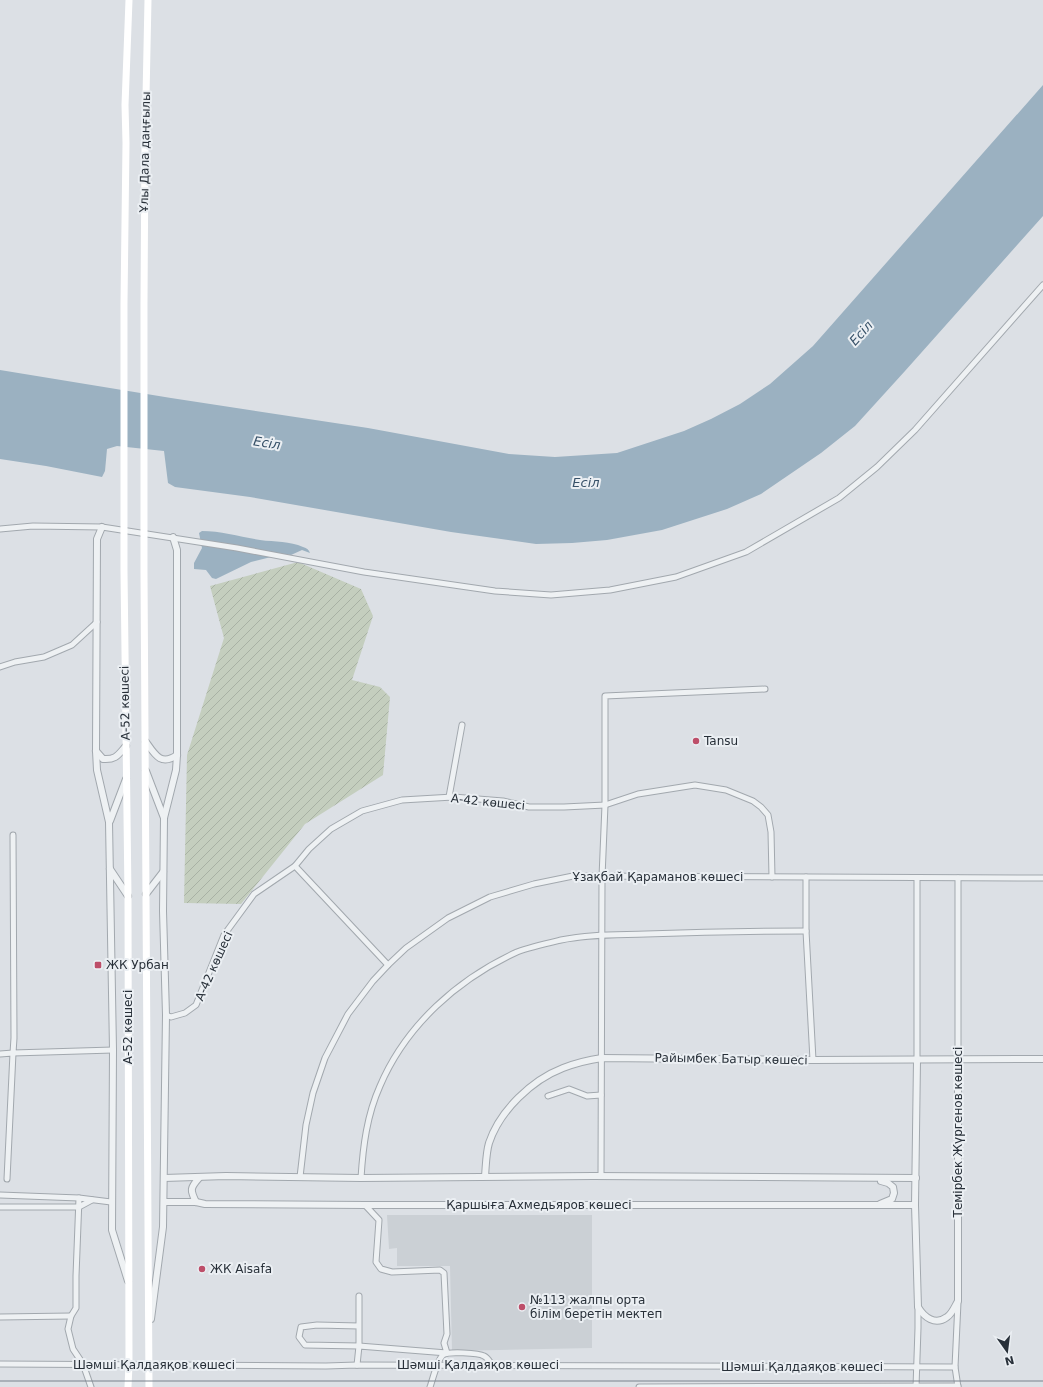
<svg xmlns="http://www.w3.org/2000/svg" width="1043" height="1387" font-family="'DejaVu Sans',sans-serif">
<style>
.built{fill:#cbd0d5}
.garden{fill:url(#garden-furrows)}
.water{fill:#9bb1c1}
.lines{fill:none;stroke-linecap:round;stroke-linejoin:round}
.minor-casing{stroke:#a2a8ae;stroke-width:7}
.tertiary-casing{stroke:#a2a8ae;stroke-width:8}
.minor{stroke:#eef1f3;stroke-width:5}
.tertiary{stroke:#eef1f3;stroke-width:6}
.secondary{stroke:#fff;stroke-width:7}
.tram{stroke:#78818c;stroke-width:1}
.poi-dot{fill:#bd4e69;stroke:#ebeff3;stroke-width:1.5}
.labels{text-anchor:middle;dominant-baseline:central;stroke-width:4;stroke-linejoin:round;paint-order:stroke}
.street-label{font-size:12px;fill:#283039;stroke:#ebeff3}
.poi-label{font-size:12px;fill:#283039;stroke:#ebeff3;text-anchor:start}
.water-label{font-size:13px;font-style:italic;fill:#375168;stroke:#ebeff3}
</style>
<defs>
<pattern id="garden-furrows" width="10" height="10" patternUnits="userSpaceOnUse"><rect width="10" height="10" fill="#c4cebe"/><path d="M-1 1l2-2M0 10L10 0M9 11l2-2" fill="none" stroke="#a8b1a4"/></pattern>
</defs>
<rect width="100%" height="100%" fill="#dce0e5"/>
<path class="built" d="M387 1215H592V1348L452 1351 450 1266H397V1248L389 1249Z"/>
<path class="garden" d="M298 562 361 589 373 616 352 680 380 687 390 697 383 775 305 824 241 904 184 903 187 755 224 638 210 586Z"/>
<g class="water">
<path d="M1043 85V216L905 371 855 426 821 453 761 494 727 509 662 530 607 540 572 543 536 544 451 532 250 497 175 487 168 483 164 451 117 446 107 449 105 471 102 477 46 466 0 459V370L171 398 368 428 509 454 555 457 617 453 684 431 711 419 740 404 770 384 813 346Z"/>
<path d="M202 531C221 531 241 537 260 540 275 542 290 541 303 547 307 548 309 550 310 553L302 550 291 555 283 554 251 562 216 579 212 578 206 570 194 569V563L202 548 199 533Z"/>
</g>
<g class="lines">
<g class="minor-casing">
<g id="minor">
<path d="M0 529 33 526 102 527 237 548 364 572 495 591 551 595 610 590 676 577 746 552 839 498 877 467 915 430 1043 285"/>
<path d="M0 667 15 662 44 657 72 645 97 622"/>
<path d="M449 797 462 725"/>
<path d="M13 835 14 1038 13 1053 113 1050"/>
<path d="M295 866 388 965"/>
<path d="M806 877V931L813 1060"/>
<path d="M917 878V1060"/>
<path d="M166 1015 171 1017 185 1013 196 1005 224 935 254 894 295 866 309 849 331 829 362 811 402 800 453 797 503 801 529 807H564L605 805 638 794 695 785 726 790 753 801 761 807 768 815 771 832 772 877"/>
<path d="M0 1054 13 1053 7 1179"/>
<path d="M958 1060V878"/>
<path d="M548 1096 569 1089 587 1096 601 1095"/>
<path d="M601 1176 602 877 605 805V696L765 689"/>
<path d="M300 1177 306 1125 313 1093 325 1058 348 1014 373 981 388 965 406 948 448 918 490 897 534 884 573 876 1043 878"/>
<path d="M361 1178C363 1146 367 1115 380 1086 406 1025 458 979 517 952 530 947 548 943 561 940 589 934 618 935 646 934 699 932 753 931 806 931"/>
<path d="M0 1195 79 1198"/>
<path d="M0 1207H79L92 1200"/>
<path d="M359 1296V1346L305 1345 299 1337 301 1327 317 1325 359 1326"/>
<path d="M958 1302 955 1367 958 1387"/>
<path d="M0 1317 71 1316"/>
<path d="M0 1364 326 1366 357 1365 955 1367"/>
<path d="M357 1365 359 1346 447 1353 444 1343 447 1334 444 1273 440 1270 392 1272 381 1269 376 1262 379 1220 365 1205"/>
<path d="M91 1387 83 1364 73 1349 68 1329 71 1316 76 1308V1276L79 1198 111 1202"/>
<path d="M430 1387C433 1379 437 1360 443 1355 447 1351 479 1353 484 1356 488 1358 490 1362 492 1365"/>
<path d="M639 1387 958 1386"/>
<path d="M916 1387 918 1328V1307"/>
</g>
</g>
<g class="tertiary-casing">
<g id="tertiary">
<path d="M102 527 97 539 96 751 97 770 109 822 113 1050 112 1230 128 1281"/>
<path d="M146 742C155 755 161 766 177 755"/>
<path d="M96 751 103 759C116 760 118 755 126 746"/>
<path d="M146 771 164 818"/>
<path d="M110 821 126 779"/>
<path d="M110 869 128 896"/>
<path d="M146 894 163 872"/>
<path d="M917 1060 915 1205 918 1307C924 1317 935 1326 947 1317 952 1314 955 1306 958 1301V1060"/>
<path d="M485 1176C486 1165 486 1153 489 1143 500 1110 532 1080 563 1068 576 1063 588 1060 602 1058L813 1060 1043 1059"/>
<path d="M164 1178 226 1176 361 1178 593 1176 916 1178"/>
<path d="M164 1202H196L205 1204 365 1205H915"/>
<path d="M196 1202C190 1190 190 1188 199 1178"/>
<path d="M880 1204 892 1199 894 1193 893 1187 888 1183 881 1181"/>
<path d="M151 1319 163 1227 166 1015 163 911 164 818 176 770 177 755V550L173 537"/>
</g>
</g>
<use href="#minor" class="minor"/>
<use href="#tertiary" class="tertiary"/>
<g class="secondary">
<path d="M148 0 145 145 144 303V573L149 1387"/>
<path d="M128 1387 129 1365 128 896 124 571V303L126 143 125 105 129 0"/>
</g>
<path class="tram" d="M0 1381H1043"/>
</g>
<g class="poi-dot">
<circle cx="696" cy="741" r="4"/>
<rect x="94" y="961" width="8" height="8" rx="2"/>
<circle cx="202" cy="1269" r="4"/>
<circle cx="522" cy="1307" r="4"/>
</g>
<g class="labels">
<g class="street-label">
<text transform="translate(145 152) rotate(-89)">Ұлы Дала даңғылы</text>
<text transform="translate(125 703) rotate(-91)">А-52 көшесі</text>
<text transform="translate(488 802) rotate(6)">А-42 көшесі</text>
<text x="658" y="877">Ұзақбай Қараманов көшесі</text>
<text transform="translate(214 966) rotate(-66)">А-42 көшесі</text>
<text transform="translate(128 1027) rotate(-90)">А-52 көшесі</text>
<text transform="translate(731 1059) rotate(1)">Райымбек Батыр көшесі</text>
<text transform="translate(958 1132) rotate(-90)">Темірбек Жүргенов көшесі</text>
<text x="539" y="1205">Қаршыға Ахмедьяров көшесі</text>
<text x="154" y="1365">Шәмші Қалдаяқов көшесі</text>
<text x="478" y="1365">Шәмші Қалдаяқов көшесі</text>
<text x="802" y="1367">Шәмші Қалдаяқов көшесі</text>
</g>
<g class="poi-label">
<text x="704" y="741">Tansu</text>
<text x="106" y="965">ЖК Урбан</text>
<text x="210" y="1269">ЖК Aisafa</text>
<text x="530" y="1300">№113 жалпы орта<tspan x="530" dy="14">білім беретін мектеп</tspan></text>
</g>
<g class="water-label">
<text transform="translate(861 333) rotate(-48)">Есіл</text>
<text transform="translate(267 443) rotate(9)">Есіл</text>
<text x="586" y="482">Есіл</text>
</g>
</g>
<g transform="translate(1007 1351) rotate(166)" stroke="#ebeff3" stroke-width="3" paint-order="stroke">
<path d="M0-3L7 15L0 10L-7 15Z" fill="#283039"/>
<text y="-6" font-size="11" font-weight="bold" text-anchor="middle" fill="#283039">N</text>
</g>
</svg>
